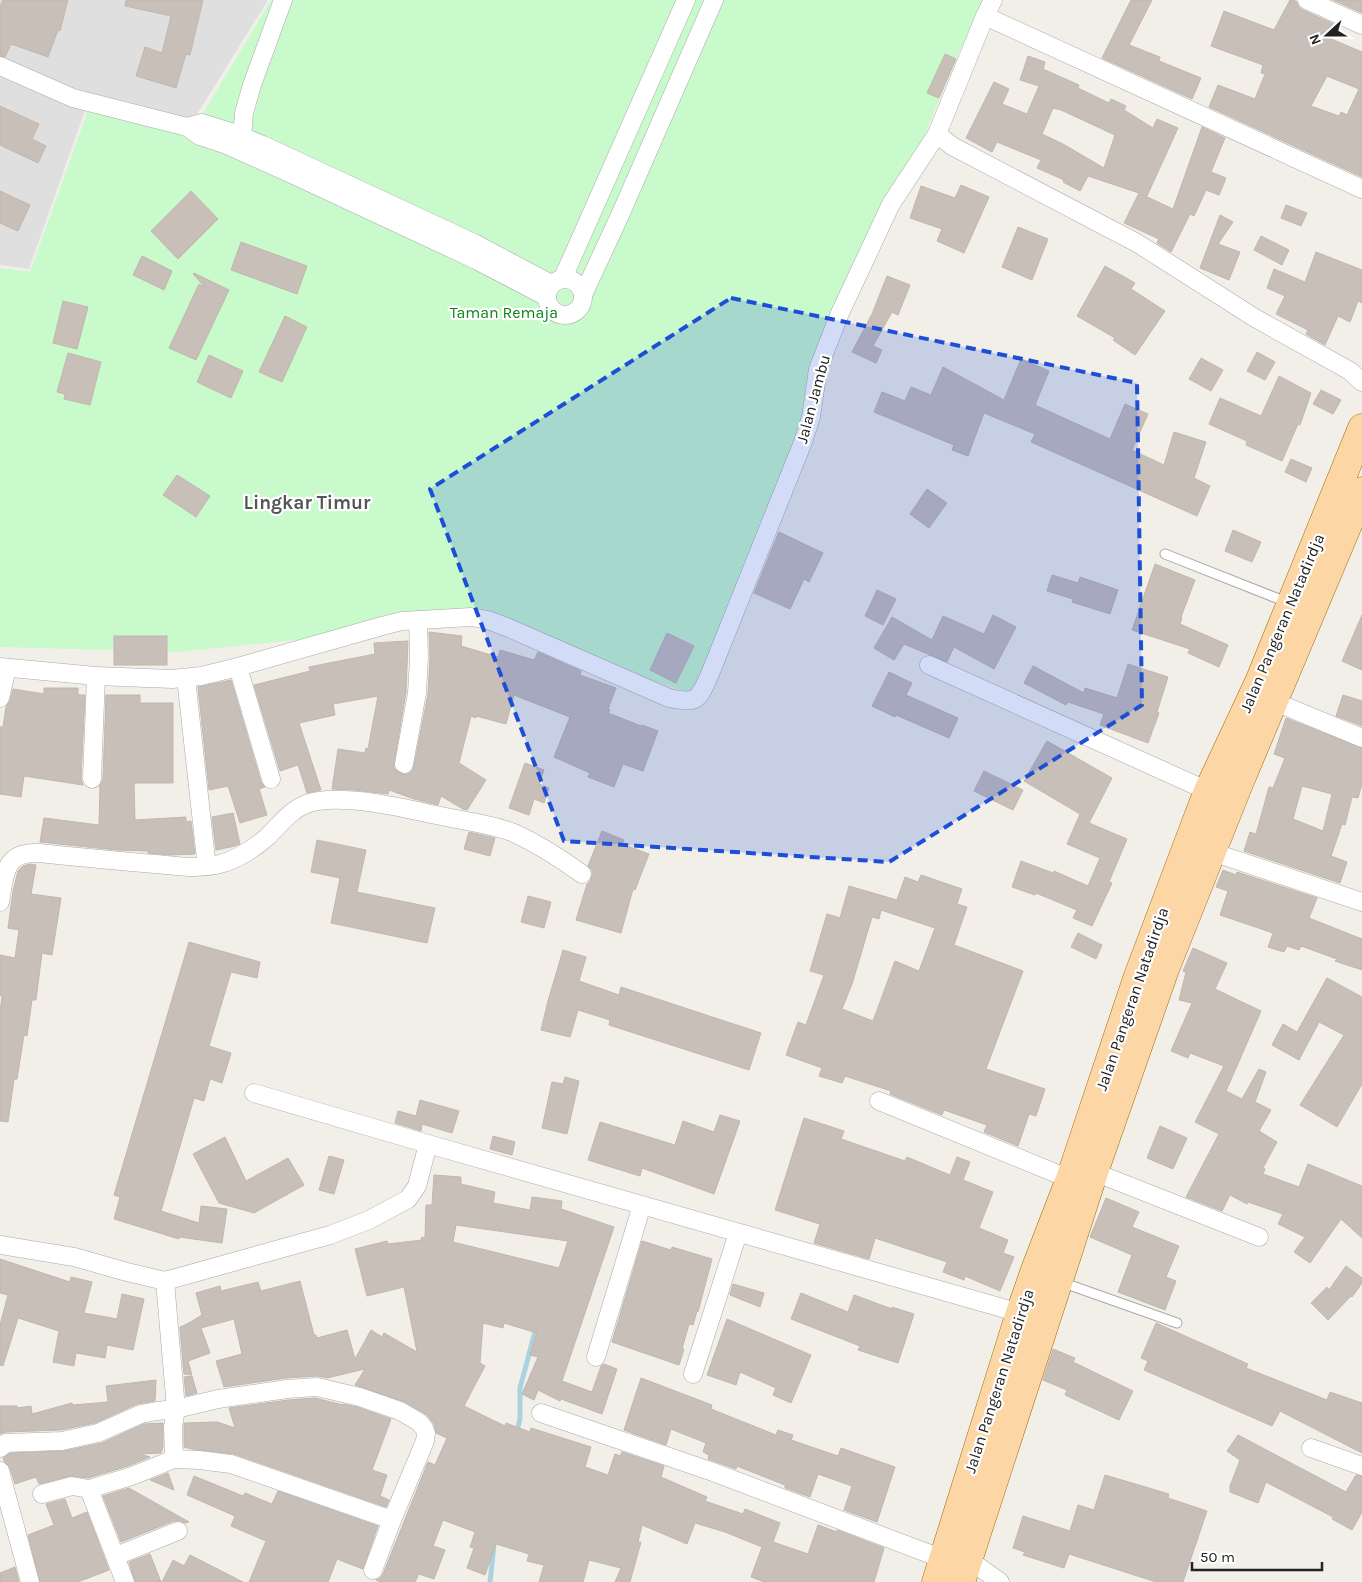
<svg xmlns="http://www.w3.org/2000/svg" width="1362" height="1582" font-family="Karla,sans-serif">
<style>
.residential{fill:#e0dfdf}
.park{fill:#c8facc}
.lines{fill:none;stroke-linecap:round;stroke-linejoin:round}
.stream{stroke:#aad3df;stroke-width:5}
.building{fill:#c7bfb8;stroke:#c4b6ab;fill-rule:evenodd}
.lane-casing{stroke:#a9a9a9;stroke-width:11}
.street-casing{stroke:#a9a9a9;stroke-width:19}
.primary-casing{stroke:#a06b00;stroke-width:29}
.lane{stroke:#fff;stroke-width:9}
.street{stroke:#fff;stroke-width:18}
.primary{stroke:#fcd6a4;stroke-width:28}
.marked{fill:#1d4ed8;fill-opacity:0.2;stroke:#1d4ed8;stroke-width:4;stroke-dasharray:10 6;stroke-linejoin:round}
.labels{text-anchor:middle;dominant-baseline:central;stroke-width:4.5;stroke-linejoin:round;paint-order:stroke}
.park-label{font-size:16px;fill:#0c8416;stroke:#fff}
.street-label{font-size:16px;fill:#222;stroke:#fff}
.quarter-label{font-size:19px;font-weight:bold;fill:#555;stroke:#fff}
</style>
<rect width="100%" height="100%" fill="#f2efe9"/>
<path class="residential" d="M0 0H268L189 127 88 102 29 269 0 265Z"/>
<path class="park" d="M271 0H985L958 54 921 144 832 340 796 433 762 569 692 693 472 622 177 652 0 647V268L30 272 90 105 192 132Z"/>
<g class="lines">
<g class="stream">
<path d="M516 1434 520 1419V1388L536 1328"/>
<path d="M490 1582 494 1545"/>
</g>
</g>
<g class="building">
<path d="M3 0H68L60 31 58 30 48 57 11 44 5 57 0 56V7Z"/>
<path d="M126 0H203L190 55 186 54 176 88 136 76 145 47 162 53 171 16 125 6Z"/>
<path d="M1131 0H1152L1129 45 1160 57 1159 61 1201 78 1192 99 1102 58Z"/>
<path d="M1290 0 1296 1 1299 7 1303 10 1336 25 1329 38 1362 52V177L1209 107 1218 85 1255 99 1265 74 1261 73 1263 65 1211 46 1224 11 1274 30ZM1327 76 1359 89 1347 115 1341 112 1339 116 1311 106Z"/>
<path d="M1333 0H1362V13Z"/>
<path d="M945 54 956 59 939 98 927 93Z"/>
<path d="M1028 56 1045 62 1043 69 1079 85 1078 88 1109 103 1111 99 1126 106 1124 110 1153 128 1157 119 1178 128 1147 196 1143 195 1173 209 1202 127 1225 138 1211 172 1226 178 1219 195 1206 190 1194 216 1190 214 1171 252 1157 243 1159 239 1124 223 1139 193 1088 176 1080 191 1063 182 1064 180 1037 168 1041 160 997 142 992 152 966 138 994 82 1009 89 1002 104 1027 114 1039 86 1020 80ZM1053 108 1061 110 1115 135 1104 168 1063 144 1042 134Z"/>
<path d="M0 106 39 124 32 139 46 146 38 163 0 145Z"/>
<path d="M961 185 989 197 964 253 937 241 942 229 910 218 921 186 955 198Z"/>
<path d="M0 191 30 205 18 231 0 223Z"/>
<path d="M191 191 218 219 178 259 151 231Z"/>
<path d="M1286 205 1307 213 1301 226 1281 218Z"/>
<path d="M1220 215 1233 222 1218 244 1240 252 1229 280 1200 268Z"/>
<path d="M1018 227 1048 239 1032 280 1002 267Z"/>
<path d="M1261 236 1289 250 1282 265 1254 250Z"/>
<path d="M241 242 307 266 297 294 231 270Z"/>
<path d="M1316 252 1362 270V303L1358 301 1350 322 1338 316 1325 345 1306 334 1308 330 1276 314 1285 296 1267 288 1274 269 1305 282Z"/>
<path d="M142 256 172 271 164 290 133 275Z"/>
<path d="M1105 266 1135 283 1131 289 1165 311 1135 355 1113 340 1115 338 1077 316Z"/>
<path d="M194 273 229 290 196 360 169 348 199 284 206 288 193 274Z"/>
<path d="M887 276 910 285 898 315 892 312 873 346 882 350 876 363 852 352 872 314Z"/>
<path d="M63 301 88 307 77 349 53 343Z"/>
<path d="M285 316 307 327 282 382 259 372Z"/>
<path d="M1257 352 1275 362 1265 380 1247 371Z"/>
<path d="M68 353 101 362 90 405 64 399 65 394 57 392Z"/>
<path d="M209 355 243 371 231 398 197 382Z"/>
<path d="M1201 358 1223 370 1211 391 1189 379Z"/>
<path d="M1021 359 1049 371 1035 405 1110 439 1125 404 1148 414 1132 450 1164 465 1174 432 1206 442 1194 478 1210 486 1197 516 1031 442 1035 434 984 413 968 456 952 450 954 445 874 412 882 392 905 401 911 387 931 395 943 367 1004 400Z"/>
<path d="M1279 376 1311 393 1300 425 1298 424 1282 461 1246 445 1247 441 1209 424 1220 398 1261 416Z"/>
<path d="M1321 390 1341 400 1333 414 1313 404Z"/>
<path d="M1291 459 1312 468 1306 482 1285 472Z"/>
<path d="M177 475 210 496 196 517 163 495Z"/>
<path d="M927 489 947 503 929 528 910 514Z"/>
<path d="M1233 530 1261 542 1252 562 1225 551Z"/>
<path d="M779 532 823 553 809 582 804 579 790 609 754 593Z"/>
<path d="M1155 564 1195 580 1181 617 1182 618 1180 624 1228 645 1219 667 1188 653 1190 649 1132 630Z"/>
<path d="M1052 575 1078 583 1080 577 1118 590 1110 614 1072 602 1073 599 1047 591Z"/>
<path d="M877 590 896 599 883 625 865 616Z"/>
<path d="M993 615 1016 627 994 669 954 647 947 662 904 644 894 660 874 648 892 617 932 640 943 616 984 634Z"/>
<path d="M1362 615V670L1342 661Z"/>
<path d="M429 632 462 636 461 646 498 657 500 650 534 660 538 652 581 671 580 675 616 688 608 709 610 710 608 713 641 726 642 725 658 731 643 771 623 764 614 787 588 777 590 773 554 757 570 717 514 695 506 724 476 716V718L471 716 459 763 486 780 467 810 463 809 441 796 438 805 414 799 389 790 388 794 354 790 332 789 338 749 365 753 366 748 368 749 378 696 333 704 335 715 299 723 321 790 307 793 298 765 280 771 254 685 310 671 309 667 375 654 374 643 408 641 406 692 394 763V768L398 772 403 774H407L412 771 414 766 428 694 430 659Z"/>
<path d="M667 633 694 646 676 683 650 670Z"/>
<rect x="114" y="636" width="53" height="29"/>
<path d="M1128 664 1168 677 1157 712 1159 713 1148 743 1100 725 1104 714 1068 702 1066 705 1024 683 1033 666 1084 693 1085 688 1117 698Z"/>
<path d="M889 672 912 683 906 695 958 718 949 738 896 715 895 717 872 706Z"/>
<path d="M231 680 261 782 265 787 259 789 267 815 240 823 228 786 209 790 198 687Z"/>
<path d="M44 688H78V695H85L81 779 83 785 24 776 21 797 0 794V727H3L6 707 10 701 13 689 44 694Z"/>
<path d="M106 695H140V703H173V783H134L135 820 186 817V822L191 821 195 854 171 855 148 853V851L116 850 40 842 44 818 99 825 100 787H99L103 779Z"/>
<path d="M1343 695 1362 701V726L1336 716Z"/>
<path d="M1286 718 1362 748V784L1358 798 1352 797 1345 825 1342 824 1331 856 1347 862 1340 883 1244 851 1250 832 1256 834 1269 787 1273 788 1285 758 1274 754ZM1302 786 1332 794 1323 831 1293 819Z"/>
<path d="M1047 741 1112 778 1089 823 1127 839 1109 882 1112 883 1092 926 1073 918 1077 910 1036 893 1035 895 1012 887 1021 861 1053 873 1054 871 1088 886 1100 858 1067 844 1080 814 1024 781Z"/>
<path d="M525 763 544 770 539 784 549 788 544 803 534 799 529 815 509 808Z"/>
<path d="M984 771 1023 790 1013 810 974 791Z"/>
<path d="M233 813 240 844 235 846 216 850 212 817Z"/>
<path d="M602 831 624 840 622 844 649 854 635 890 633 889 621 933 576 920 587 884 590 881 592 876V870L588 866Z"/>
<path d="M469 832 495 838 490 856 464 849Z"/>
<path d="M317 840 366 850 357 892 435 908 427 943 331 923 340 878 311 872Z"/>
<path d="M29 864 36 865 31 894 61 898 52 955 42 953 36 1000H32L27 1036 24 1035 17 1079H14L8 1122 0 1121V1012L2 996 0 995V955L15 958 19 930 8 928 13 891 18 871 23 866Z"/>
<path d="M1223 870 1236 875 1237 872 1317 898 1309 918 1362 939V970L1335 961 1337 959 1301 946 1299 950 1287 946 1284 952 1268 947 1273 933 1220 915 1228 891 1216 887Z"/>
<path d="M921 875 962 889 957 904 967 907 954 945 1023 971 986 1069 1045 1089 1036 1116 1029 1114 1018 1146 984 1132 987 1125 944 1110 942 1115 890 1094 891 1091 845 1076 842 1083 819 1076 822 1068 786 1055 798 1022 806 1025 824 975 810 971 827 914 840 918 849 886 897 900 905 877 918 882ZM881 910 935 928 919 971 895 961 873 1021 842 1009 852 984 872 917 879 919Z"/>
<path d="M528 896 551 902 544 928 521 922Z"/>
<path d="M1078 933 1102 945 1096 959 1071 947Z"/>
<path d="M189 942 260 962 257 978 231 972 209 1046 231 1053 222 1083 210 1079 204 1101 194 1098 161 1211 199 1223 201 1206 227 1209 222 1243 179 1237V1239L114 1219 120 1197 114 1195Z"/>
<path d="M1193 948 1227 963 1215 989 1261 1011 1226 1091 1242 1099 1259 1069 1266 1072 1255 1102 1271 1110 1259 1131 1277 1142 1263 1168 1265 1169 1263 1174 1299 1187 1308 1164 1362 1186V1238L1341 1219 1310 1263 1294 1252 1305 1237 1278 1224 1283 1214 1248 1202 1247 1204 1230 1195 1222 1211 1186 1197 1219 1134 1195 1122 1224 1066 1190 1053 1188 1058 1171 1051 1192 1003 1179 1000 1186 972 1183 971Z"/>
<path d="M563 950 586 957 579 981 619 995 621 987 761 1033 749 1070 609 1025 610 1020 578 1010 570 1037 541 1030 548 1001Z"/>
<path d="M1327 978 1362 997V1084L1337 1127 1300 1105 1344 1035 1319 1022 1299 1060 1272 1045 1283 1024 1297 1032Z"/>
<path d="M565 1077 579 1081 567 1134 542 1128 552 1082 563 1084Z"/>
<path d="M420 1100 459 1111 452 1133 422 1124 421 1131 395 1123 398 1111 416 1116Z"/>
<path d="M720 1115 740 1121 714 1194 642 1168 640 1176 588 1160 600 1122 675 1145 683 1121 714 1132Z"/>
<path d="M804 1118 844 1131 841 1139 905 1161 907 1157 950 1175 957 1157 970 1162 963 1180 993 1192 979 1228 1008 1240 1003 1253 1014 1257 1000 1291 965 1276 964 1280 943 1272 947 1262 875 1238 869 1259 814 1243 820 1224 775 1210Z"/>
<path d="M1160 1126 1187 1138 1173 1169 1147 1158Z"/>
<path d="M493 1136 515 1142 512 1155 490 1149Z"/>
<path d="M225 1137 246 1181 288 1158 304 1185 254 1213 219 1203 193 1154Z"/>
<path d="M329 1156 344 1160 334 1194 319 1190Z"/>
<path d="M434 1175 461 1177V1184L495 1192 493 1203 530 1210 532 1197 562 1201 561 1209 614 1227 562 1381 592 1392 601 1366 604 1364 617 1369 602 1414 561 1399 560 1401 538 1390 534 1400 522 1394 538 1357 530 1355 537 1333 504 1323 503 1328 483 1323 480 1363 485 1366 464 1406 505 1426 506 1423 530 1432 531 1428 591 1447 585 1467 608 1475 615 1454 620 1456 622 1452 664 1466 661 1477 707 1497 705 1501 743 1514 745 1509 780 1523 773 1542 808 1554 818 1525 837 1532V1530L884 1548 874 1582H764L751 1577 762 1547 725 1532 695 1523 687 1544 642 1525 638 1542H641L630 1582H615L621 1568 589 1560 583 1582H539L544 1565 527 1561 529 1554 496 1544 485 1575 467 1568 474 1548 470 1547 475 1532 443 1520 433 1546 445 1550 434 1579 419 1574 415 1582H380L376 1580 380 1578 383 1574 428 1462 435 1465 447 1438 436 1433 434 1424 427 1415 405 1402 355 1385 365 1369 327 1378 317 1376 286 1378 224 1387 216 1361 242 1354 234 1319 201 1328 210 1353 188 1361 192 1375 184 1374 180 1329V1327L187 1324 202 1315 196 1293 220 1286 221 1291 258 1282 261 1291 300 1281 314 1335H316L317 1338 347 1330 355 1359 371 1330 382 1337 384 1333 417 1352 404 1287 367 1296 355 1249 387 1241 388 1244 422 1240 421 1238 425 1237 426 1205H432ZM456 1225 568 1241 559 1268 453 1242Z"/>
<path d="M1106 1198 1139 1212 1132 1227 1179 1246 1166 1277 1176 1281 1165 1310 1118 1292 1132 1255 1090 1237Z"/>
<path d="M642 1241 671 1250 672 1247 712 1259 698 1312 697 1311 693 1325 689 1324 682 1349H684L679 1365 612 1342Z"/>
<path d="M0 1259 70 1282 71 1277 92 1282 84 1313 117 1319 122 1294 144 1299 133 1350 107 1345 105 1358 76 1353 74 1366 53 1362 59 1331 18 1318 3 1366 0 1365V1325L8 1295 0 1293Z"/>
<path d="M1346 1266 1362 1278V1283L1352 1297 1351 1296 1328 1320 1311 1303 1327 1287 1329 1290Z"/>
<path d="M733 1284 764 1293 760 1307 730 1295Z"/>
<path d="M801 1293 848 1312 854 1295 892 1309V1307L914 1314 898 1363 858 1350 860 1346 791 1319Z"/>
<path d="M727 1319 811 1355 791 1403 773 1395 776 1388 740 1372 736 1385 707 1375Z"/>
<path d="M1156 1323 1248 1364 1246 1368 1327 1400 1330 1392 1362 1403V1453L1280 1411 1272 1426 1144 1370 1148 1361 1141 1358Z"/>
<path d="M1053 1349 1075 1358 1073 1362 1133 1391 1119 1420 1065 1395 1067 1390 1043 1380Z"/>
<path d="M192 1376 197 1393 186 1396 184 1377Z"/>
<path d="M641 1378 712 1405 711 1409 776 1435 778 1430 793 1435 791 1440 838 1456 841 1448 895 1467 877 1522 844 1510 852 1486 818 1474 810 1497 785 1488V1485L737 1466 736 1469 708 1459 709 1455 703 1452 706 1443 671 1429 666 1445 624 1430Z"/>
<path d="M156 1380 155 1401 137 1404 95 1423 61 1430 6 1432 0 1434V1406H17V1408L31 1406 32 1414 72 1403 73 1405 108 1402 106 1386Z"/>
<path d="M315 1398 343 1405V1404L357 1407 391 1419 372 1470 387 1475 380 1496 389 1500 386 1507 234 1454 192 1449 184 1447V1423L217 1422 235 1428 229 1408 288 1400Z"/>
<path d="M163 1423V1447L161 1453 140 1454 150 1457 128 1466 88 1478 70 1476 39 1484 36 1477 15 1484 10 1468 4 1461 3 1458 10 1453 64 1451 102 1443 144 1424Z"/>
<path d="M1238 1435 1346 1492 1356 1475 1362 1476V1512L1352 1530 1332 1519 1333 1517 1266 1482 1258 1503 1230 1492V1486L1240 1460 1227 1451Z"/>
<path d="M168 1473 174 1490 150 1480Z"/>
<path d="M1105 1475 1169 1494 1168 1498 1207 1511 1183 1582H1156L1069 1554 1064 1568 1023 1555 1025 1552 1013 1548 1023 1516 1070 1531 1078 1505 1094 1510Z"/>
<path d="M194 1476 243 1496 245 1493 272 1504 278 1491 378 1526 363 1569 337 1559 328 1582H249L266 1541 231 1526 235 1516 187 1495Z"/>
<path d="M129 1488 189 1522 185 1523 180 1521H174L121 1542 103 1496Z"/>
<path d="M65 1499 72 1518 87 1512 109 1570 78 1582H40L28 1535 54 1525 46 1504Z"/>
<path d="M150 1554 161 1582H135L129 1562Z"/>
<path d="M190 1555 243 1582H162L173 1560 184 1566Z"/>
<path d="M15 1567 19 1582H0V1573Z"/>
</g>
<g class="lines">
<g class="lane-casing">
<g id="lane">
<path d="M1165 554 1289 603"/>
<path d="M1061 1282 1177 1323"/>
</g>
</g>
<g class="street-casing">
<g id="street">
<path d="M993 0 985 16 937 134 952 146 1137 243 1255 318 1350 371 1362 382"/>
<path d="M1307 0 1362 25"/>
<path d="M985 16 1362 189"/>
<path d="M0 66 73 98 187 127 200 136 227 145 296 176 476 260 547 297"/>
<path d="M187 127 202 123 231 132 263 145 474 243 551 284"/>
<path d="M242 137 244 113 252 85 283 0"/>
<path d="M563 278 686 0"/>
<circle cx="565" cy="297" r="18"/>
<path d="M583 295 621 213 714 0"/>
<path d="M929 665 1208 791"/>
<path d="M0 667 96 676 172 679 201 676 238 667 382 626 402 621 471 617 488 620 509 628 669 698C699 704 698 700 710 674L803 442 811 417 818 369 840 313 891 204 937 134"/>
<path d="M238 667 271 779"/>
<path d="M186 678 206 859 204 866"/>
<path d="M0 698 7 668"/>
<path d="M1273 701 1362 738"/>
<path d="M404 764 417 693 419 658 418 620"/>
<path d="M92 779 96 676"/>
<path d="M1212 852 1362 902"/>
<path d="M0 902C5 874 4 851 39 853 78 857 117 861 156 864 176 866 197 869 216 865 234 861 252 850 266 838 279 826 289 811 306 804 338 792 403 808 436 815 462 821 489 823 514 833 538 844 560 858 582 874"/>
<path d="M254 1093 428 1144 1020 1313"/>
<path d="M879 1101 1070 1179"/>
<path d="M1094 1172 1259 1237"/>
<path d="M0 1245 74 1257 127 1272 165 1281 330 1235 369 1220 408 1199 417 1186 428 1144"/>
<path d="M596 1357 642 1205"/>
<path d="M693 1374 738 1233"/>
<path d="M541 1413 713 1472 943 1559"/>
<path d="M0 1448 6 1443 62 1441 98 1433 141 1414 157 1411 176 1409 165 1281"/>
<path d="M1311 1448 1362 1466"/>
<path d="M174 1459 173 1427 176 1409 218 1399 287 1389 317 1387 360 1397 400 1411 419 1422 424 1428 426 1433 425 1441 392 1520"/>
<path d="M0 1471 30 1582"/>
<path d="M89 1489 125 1582"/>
<path d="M42 1494 72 1486 89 1489 132 1476 174 1459 199 1460 231 1464 392 1520 373 1570"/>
<path d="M116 1556 178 1531"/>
<path d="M968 1559 1000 1582"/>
</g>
</g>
<g class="primary-casing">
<g id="primary">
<path d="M936 1582 1020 1313 1035 1270 1070 1179 1138 976 1195 825 1208 791 1259 682 1362 428"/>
<path d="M961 1582 1094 1172 1165 969 1238 786 1362 491"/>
</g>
</g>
<use href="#lane" class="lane"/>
<use href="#street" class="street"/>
<use href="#primary" class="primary"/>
</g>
<path class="marked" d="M731 298 1137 383 1142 705 889 862 564 841 430 489Z"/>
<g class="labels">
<g class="park-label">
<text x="504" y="312">Taman Remaja</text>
</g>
<g class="street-label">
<text transform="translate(813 399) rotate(-75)">Jalan Jambu</text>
<text transform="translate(1282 623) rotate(-67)">Jalan Pangeran Natadirdja</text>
<text transform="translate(1132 999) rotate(-71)">Jalan Pangeran Natadirdja</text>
<text transform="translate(999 1381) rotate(-72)">Jalan Pangeran Natadirdja</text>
</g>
<g class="quarter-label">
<text x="307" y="503">Lingkar Timur</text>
</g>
</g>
<g transform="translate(1327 35) rotate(249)" stroke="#ffffff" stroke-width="4" paint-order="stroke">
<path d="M0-4L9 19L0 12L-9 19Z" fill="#222222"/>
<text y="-8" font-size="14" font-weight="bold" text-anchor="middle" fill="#222222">N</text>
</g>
<path d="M1192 1562v8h130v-8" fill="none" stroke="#222222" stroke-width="2.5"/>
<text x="1200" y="1562" font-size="15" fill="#222222" stroke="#ffffff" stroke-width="4" paint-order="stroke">50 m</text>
</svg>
